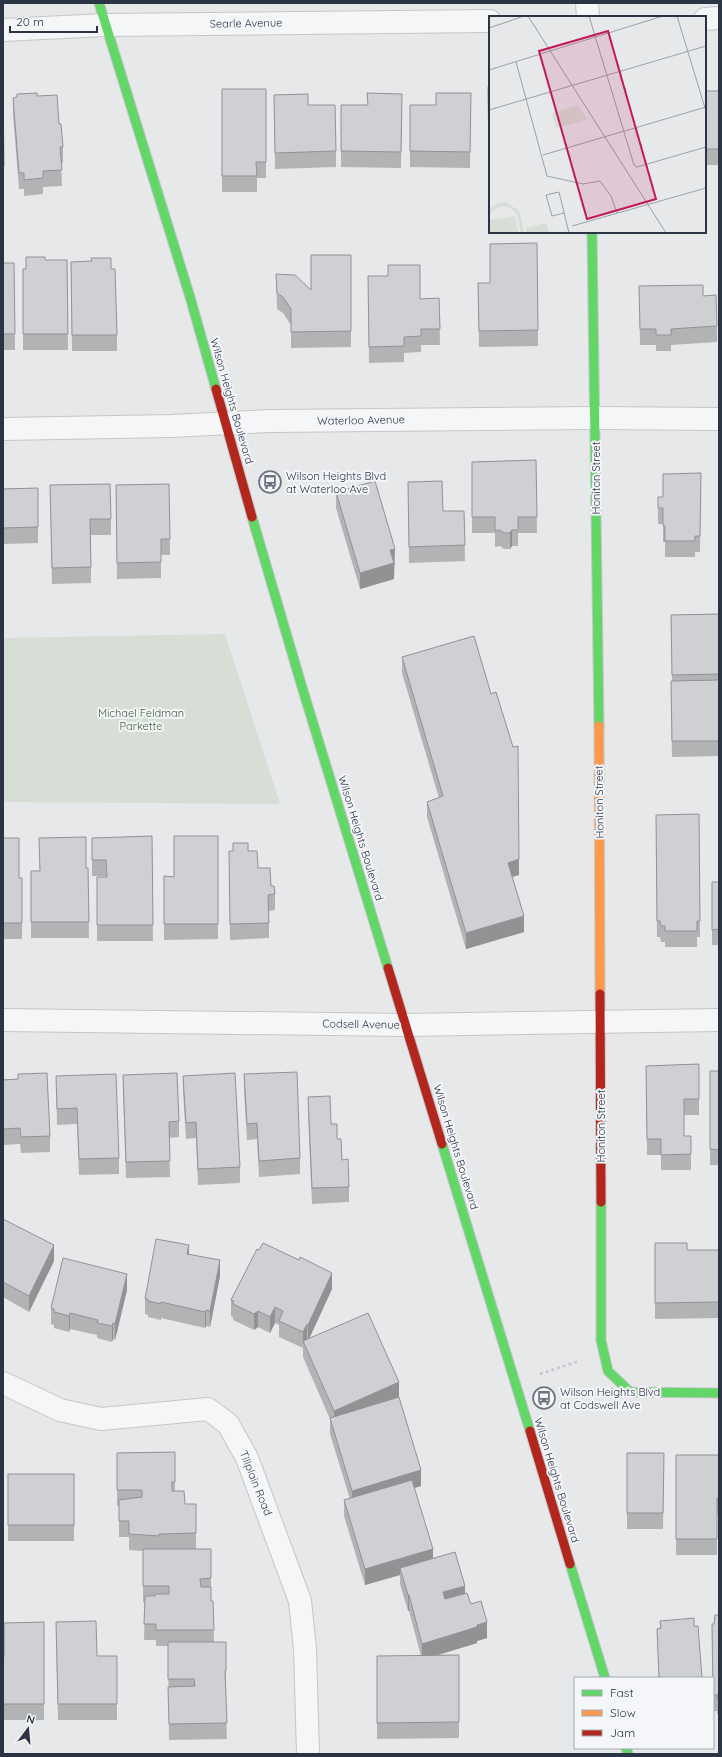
<svg xmlns="http://www.w3.org/2000/svg" width="722" height="1757" font-family="Quicksand,sans-serif">
<style>
.green{fill:#d6ded6}
.lines{fill:none;stroke-linecap:round;stroke-linejoin:round}
.street-casing{stroke:#c4c6c8;stroke-width:24}
.fast-casing{stroke:#c4c6c8;stroke-width:11}
.slow-casing{stroke:#c4c6c8;stroke-width:11}
.jam-casing{stroke:#c4c6c8;stroke-width:11}
.path{stroke:#c5c6ca;stroke-width:2.5;stroke-dasharray:3 3;stroke-linecap:butt}
.street{stroke:#f5f6f7;stroke-width:22}
.fast{stroke:#63d668;stroke-width:9}
.slow{stroke:#ff974d;stroke-width:9}
.jam{stroke:#b3261e;stroke-width:9}
.wall{fill:#b1b3b5}
.shaded-wall{fill:#909294}
.building{fill:#ced0d3;stroke:#909294}
.labels{text-anchor:middle;dominant-baseline:central;stroke-width:4;stroke-linejoin:round;paint-order:stroke}
.street-label{font-size:11px;fill:#2b3445;stroke:#f4f6f9}
.poi-label{font-size:11px;fill:#2b3445;stroke:#f4f6f9;text-anchor:start}
.park-label{font-size:11px;fill:#3f6138;stroke:#f4f6f9}
.inset-road{fill:none;stroke:#9ba0a8;stroke-width:1}
.view{fill:#c2185b;fill-opacity:0.15;stroke:#c2185b;stroke-width:2}
.inset-edge{fill:none;stroke:#2b3445;stroke-width:2}
</style>
<rect width="100%" height="100%" fill="#e6e8ea"/>
<path class="green" d="M225 634 280 804 3 802V638Z"/>
<g class="lines">
<g class="street-casing">
<g id="street">
<path d="M587 3 588 17"/>
<path d="M705 19 719 18"/>
<path d="M3 30 105 25 490 21"/>
<path d="M3 429 171 426 271 421 596 418 719 419"/>
<path d="M3 1020 406 1025 719 1020"/>
<path d="M3 1383 60 1410 101 1419 208 1409 228 1424 247 1458 300 1601 305 1649 308 1754"/>
</g>
</g>
<g class="fast-casing">
<g id="fast">
<path d="M99 3 190 297 216 389"/>
<path d="M592 232 599 726"/>
<path d="M252 517 302 687 388 968"/>
<path d="M442 1144 530 1431"/>
<path d="M601 1202V1340L608 1371 630 1392 719 1393"/>
<path d="M570 1564 605 1678"/>
<path d="M626 1748 628 1754"/>
</g>
</g>
<g class="slow-casing">
<path id="slow" d="M599 726 600 994"/>
</g>
<g class="jam-casing">
<g id="jam">
<path d="M216 389 252 517"/>
<path d="M388 968 442 1144"/>
<path d="M600 994 601 1202"/>
<path d="M530 1431 570 1564"/>
</g>
</g>
<path class="path" d="M540 1374 579 1361"/>
<use href="#street" class="street"/>
<use href="#fast" class="fast"/>
<use href="#slow" class="slow"/>
<use href="#jam" class="jam"/>
</g>
<g class="wall">
<path d="M488 87H490V175H489Z"/>
<path d="M222 89H266V178H257V192H222Z"/>
<path d="M719 91V165H705V137Z"/>
<path d="M471 93 470 168 410 167V105H436Z"/>
<path d="M402 94 401 168 341 167V105H367Z"/>
<path d="M274 95 308 105 336 151V167L275 169Z"/>
<path d="M3 96 4 166V182H3Z"/>
<path d="M37 96 59 124 63 147V163H61L62 186 43 187V194L24 196V189H19L13 114V98Z"/>
<path d="M537 243 538 346 479 347 478 283H490Z"/>
<path d="M351 255V347L291 348V325L283 313 277 309 276 274 311 289Z"/>
<path d="M67 260 68 350H23V269H26Z"/>
<path d="M71 262 117 335V351H72Z"/>
<path d="M3 263H14L15 350H3Z"/>
<path d="M368 276 420 299 439 298 440 345H421V352L404 353V362L369 363Z"/>
<path d="M639 286 703 296 717 326V342L671 345V351H656V345H640Z"/>
<path d="M536 460 537 533H518V546H512L510 549H504L500 546 495 547V533H472V462Z"/>
<path d="M701 473 700 552H695V557H665V542H663V524H658V497H663Z"/>
<path d="M408 482 443 511H464L465 561 409 563Z"/>
<path d="M169 484 170 555H161V578L117 579 116 485Z"/>
<path d="M50 485 111 519V535H91V583L52 584Z"/>
<path d="M38 488V543L3 544V489Z"/>
<path d="M336 492 395 564 394 565V579L360 589 336 508Z"/>
<path d="M719 614V756L672 757 671 697 672 681 671 615Z"/>
<path d="M402 657 519 875 512 877 524 932 466 949 427 817V802L439 798 402 673Z"/>
<path d="M699 814 700 937H697V947H665V942H661L660 937H657L656 815Z"/>
<path d="M152 836 153 941H97V877H106V876H92V838Z"/>
<path d="M218 836V939L164 940V876L174 877Z"/>
<path d="M3 838 19 878H22V939H3Z"/>
<path d="M229 851H248L258 868 271 886 275 894V910L269 911V938L230 940Z"/>
<path d="M88 868 89 938H31V871H40Z"/>
<rect x="712" y="882" width="7" height="63"/>
<path d="M699 1064V1115H684V1136H691V1170H661V1155H647L646 1066Z"/>
<rect x="710" y="1071" width="9" height="94"/>
<path d="M18 1074 50 1136V1152L21 1153 20 1144 3 1145V1080L18 1079Z"/>
<path d="M244 1074 300 1158V1174L259 1177 257 1139 247 1140 244 1090Z"/>
<path d="M123 1075 179 1121V1137L169 1138 170 1177 126 1178 123 1091Z"/>
<path d="M56 1076 119 1158V1174L79 1175 77 1124 57 1125Z"/>
<path d="M183 1076 240 1167V1183L198 1185 196 1138 186 1139 183 1091Z"/>
<path d="M308 1097 331 1124 337 1139 349 1187V1202L312 1204 308 1113Z"/>
<path d="M3 1219 54 1261 29 1312 3 1297Z"/>
<path d="M655 1243 687 1250H719V1318L655 1319Z"/>
<path d="M189 1255 220 1276 210 1327 206 1326 205 1328 161 1318V1320L148 1317V1315L145 1314V1299Z"/>
<path d="M332 1289 309 1339 399 1397 421 1486 414 1488 433 1558 465 1594 487 1638 477 1641V1643L436 1655H459V1738L377 1739V1656H421L409 1611H408L400 1584V1575L365 1585 344 1516V1500L350 1499 330 1434V1419L303 1357V1347V1348L279 1337V1325L275 1323 270 1333 258 1327 254 1330 233 1320V1317L231 1316V1300Z"/>
<path d="M127 1290 115 1340 113 1339 112 1342 97 1338V1335L70 1329 69 1332 54 1328V1325L51 1324V1308Z"/>
<path d="M175 1452V1491L185 1504H196V1549L211 1578V1601H213L214 1642H226V1687H225L227 1739 169 1740 168 1646H156V1640H144L145 1602H143V1551L129 1550V1537H119V1506H117V1453Z"/>
<path d="M627 1453H664L663 1529H627Z"/>
<path d="M676 1455H719V1514H717V1555H676Z"/>
<rect x="8" y="1474" width="66" height="67"/>
<path d="M719 1615V1714H717V1711H713L712 1624H714Z"/>
<path d="M660 1621 694 1626 702 1678H659L657 1629H660Z"/>
<path d="M44 1622V1720H3V1657H4Z"/>
<path d="M56 1638 97 1656H117V1720H58Z"/>
</g>
<g class="shaded-wall">
<path d="M512 530V546L510 549V533Z"/>
<path d="M395 549 394 579 360 589V573L390 550Z"/>
<path d="M519 859V875L508 878V863Z"/>
<path d="M524 916V932L466 949V933Z"/>
<path d="M54 1245V1261L29 1312V1296Z"/>
<path d="M189 1245V1261L187 1254Z"/>
<path d="M220 1260V1276L210 1327V1311Z"/>
<path d="M332 1273V1289L308 1341V1325Z"/>
<path d="M127 1274V1290L115 1340V1324Z"/>
<path d="M275 1307V1323L270 1333V1317Z"/>
<path d="M206 1310V1326L205 1328V1312Z"/>
<path d="M258 1311V1327L254 1330V1314Z"/>
<path d="M70 1313V1329L69 1332V1316Z"/>
<path d="M113 1323V1339L112 1342V1326Z"/>
<path d="M307 1324V1340L303 1341V1348V1332Z"/>
<path d="M399 1382V1398L334 1427V1411Z"/>
<path d="M421 1470V1486L352 1507V1491Z"/>
<path d="M433 1549V1565L400 1568V1575L365 1585V1569Z"/>
<path d="M465 1586V1602L443 1608V1592Z"/>
<rect x="408" y="1595" width="1" height="16"/>
<path d="M487 1622V1638L477 1641V1643L422 1660V1644Z"/>
</g>
<g class="building">
<path d="M488 87H490V159H489Z"/>
<path d="M222 89H266V162H256L257 176H222Z"/>
<rect x="705" y="91" width="14" height="58"/>
<path d="M37 93V96L57 95 59 124H61L63 147H60L62 170 43 171V178L24 180V173H19L13 98 17 97V94Z"/>
<path d="M367 93 402 94 401 152 341 151V105H368Z"/>
<path d="M436 93H471L470 152 410 151V105H436Z"/>
<path d="M308 94V105H335L336 151 275 153 274 95Z"/>
<path d="M3 96 4 166H3Z"/>
<path d="M537 243 538 330 479 331 478 283H490V244Z"/>
<path d="M311 255H351V331L291 332V309L283 297 277 293 276 274 295 275 311 290Z"/>
<path d="M26 257H45V260H67L68 334H23V269H26Z"/>
<path d="M91 258H111V269H115L117 335H72L71 262 92 261Z"/>
<path d="M3 263H14L15 334H3Z"/>
<path d="M388 265H420V299L439 298 440 329H421V336L404 337V346L369 347 368 276H388Z"/>
<path d="M703 285V296L716 295 717 326 671 329V335H656V329H640L639 286Z"/>
<path d="M536 460 537 517H518V530H512L510 533H504L500 530 495 531V517H472V462Z"/>
<path d="M701 473 700 536H695V541H665V526H663V508H658V497H663V474Z"/>
<path d="M375 481 395 549 390 550 394 563 360 573 336 492Z"/>
<path d="M442 481 443 511H464L465 545 409 547 408 482Z"/>
<path d="M110 484 111 519H90L91 567 52 568 50 485Z"/>
<path d="M169 484 170 539H161V562L117 563 116 485Z"/>
<path d="M38 488V527L3 528V489Z"/>
<path d="M719 614V674L672 675 671 615Z"/>
<path d="M474 636 491 694 496 692 513 747 518 746 519 859 508 863 524 916 466 933 427 802 443 796 402 657Z"/>
<path d="M719 680V741H672L671 681Z"/>
<path d="M699 814 700 921H697V931H665V926H661L660 921H657L656 815Z"/>
<path d="M152 836 153 925H97V877H107L106 860H92V838Z"/>
<path d="M174 836H218V924H164V876L174 877Z"/>
<path d="M86 837V868H88L89 922H31V871H40L39 838Z"/>
<path d="M3 838H19V878H22V923H3Z"/>
<path d="M233 843H248V851H257L258 868H270L271 886H274L275 894 268 895 269 923 230 924 229 851H233Z"/>
<path d="M712 882H719V929L712 930Z"/>
<path d="M699 1064V1099H684V1136H691V1154L661 1155V1139H647L646 1066Z"/>
<path d="M710 1071H719V1150L710 1149Z"/>
<path d="M297 1072 300 1158 259 1161 257 1123 247 1124 244 1074Z"/>
<path d="M47 1073 50 1136 21 1137 20 1128 3 1129V1080L18 1079V1074Z"/>
<path d="M177 1073 179 1121 169 1122 170 1161 126 1162 123 1075Z"/>
<path d="M235 1073 240 1167 198 1169 196 1122 186 1123 183 1076Z"/>
<path d="M116 1074 119 1158 79 1159 77 1108 57 1109 56 1076Z"/>
<path d="M330 1096 331 1124H337V1139H341L342 1160 348 1159 349 1187 312 1188 308 1097Z"/>
<path d="M3 1219 54 1245 29 1296 3 1282Z"/>
<path d="M156 1239 189 1245 187 1254 220 1260 210 1311 206 1310 205 1312 161 1302V1304L148 1301V1299H145Z"/>
<path d="M263 1243 299 1260 300 1257 332 1273 308 1325 307 1324 303 1332 279 1321 283 1311 275 1307 270 1317 258 1311 254 1314 233 1304 234 1301 231 1300 257 1249 259 1250Z"/>
<path d="M655 1243H687V1250H719V1302L655 1303Z"/>
<path d="M63 1258 127 1274 115 1324 113 1323 112 1326 97 1323 98 1320 70 1313 69 1316 54 1312V1309L51 1308Z"/>
<path d="M368 1313 399 1382 334 1411 303 1341Z"/>
<path d="M399 1397 421 1470 352 1491 330 1418Z"/>
<path d="M175 1452V1482H172V1491H184L185 1504H196V1533L159 1534V1536L129 1534V1521H119V1500L142 1497V1490H117V1453Z"/>
<path d="M627 1453H664L663 1513H627Z"/>
<path d="M676 1455H719V1498H717V1539H676Z"/>
<rect x="8" y="1474" width="66" height="51"/>
<path d="M412 1480 433 1549 365 1569 344 1500Z"/>
<path d="M143 1549H211V1578L200 1579 201 1587H211V1601H213L214 1630H156V1624H144L145 1596H155V1594H169V1586H143Z"/>
<path d="M455 1552 465 1586 443 1592 445 1599 467 1593 471 1604 481 1601 487 1622 477 1625V1627L422 1644 409 1595H408L400 1568Z"/>
<path d="M715 1615H719V1698H717L718 1695H713L712 1624H714Z"/>
<path d="M694 1618V1626H698L702 1678H661V1677H659L657 1629 661 1628 660 1621Z"/>
<path d="M96 1621 97 1656H117V1704H58L56 1622Z"/>
<path d="M44 1622V1704H3V1657H4V1623Z"/>
<path d="M168 1642H226V1671H225L227 1723 169 1724 168 1687 195 1686 194 1679H168Z"/>
<path d="M459 1655V1722L377 1723V1656Z"/>
</g>
<defs>
<g id="bus-ring" transform="scale(1.15)"><circle r="9.5" fill="#f4f6f9" stroke="#6c737f" stroke-width="1.5"/><path d="M-5-6H5V4H4V6H2V4H-2V6H-4V4H-5ZM-3.5-4V0h7V-4ZM-3.5 1.2v1.5H-2V1.2ZM2 1.2v1.5H3.5V1.2Z" fill="#6c737f"/></g>
</defs>
<g fill-rule="evenodd">
<use href="#bus-ring" x="270" y="482"/>
<use href="#bus-ring" x="544" y="1398"/>
</g>
<g class="labels">
<g class="street-label">
<text transform="translate(246 23) rotate(-1)">Searle Avenue</text>
<text transform="translate(232 401) rotate(74)">Wilson Heights Boulevard</text>
<text transform="translate(361 420) rotate(-1)">Waterloo Avenue</text>
<text transform="translate(596 478) rotate(-90)">Honiton Street</text>
<text transform="translate(599 802) rotate(-91)">Honiton Street</text>
<text transform="translate(361 838) rotate(73)">Wilson Heights Boulevard</text>
<text transform="translate(361 1024) rotate(1)">Codsell Avenue</text>
<text transform="translate(601 1126) rotate(-90)">Honiton Street</text>
<text transform="translate(456 1147) rotate(73)">Wilson Heights Boulevard</text>
<text transform="translate(557 1480) rotate(73)">Wilson Heights Boulevard</text>
<text transform="translate(256 1483) rotate(68)">Tillplain Road</text>
</g>
<g class="poi-label">
<text x="286" y="476">Wilson Heights Blvd<tspan x="286" dy="13">at Waterloo Ave</tspan></text>
<text x="560" y="1392">Wilson Heights Blvd<tspan x="560" dy="13">at Codswell Ave</tspan></text>
</g>
<g class="park-label">
<text x="141" y="713">Michael Feldman<tspan x="141" dy="13">Parkette</tspan></text>
</g>
</g>
<g transform="translate(489 16)">
<rect width="217" height="217" fill="#e6e8ea"/>
<path d="M89 89 98 104 67 112 63 97ZM17 186 30 195 35 217H32L28 198 21 191 11 190 0 198V193L7 188ZM26 200 29 217H1L0 204ZM57 207 60 217H38L36 212Z" fill="#d6ded6"/>
<path class="inset-road" d="M39 0 177 217M100 0 145 149 148 151 217 131M188 0 216 92M0 12 35 0M27 46 58 160 94 168 111 165 122 180 128 197M0 54 174 0M0 94 217 30M54 139 217 91M75 197 63 200 57 179 70 176 80 217M83 210 217 172"/>
<path class="view" d="M119 15 167 183 98 203 50 35Z"/>
<rect width="217" height="217" class="inset-edge"/>
</g>
<rect width="722" height="1757" fill="none" stroke="#2b3445" stroke-width="8"/>
<rect x="574" y="1677" width="140" height="72" fill="#f4f6f9" stroke="#a4a8b1"/>
<rect x="582" y="1690" width="20" height="6" fill="#63d668" stroke="#a4a8b1"/>
<text x="610" y="1697" font-size="12" fill="#2b3445">Fast</text>
<rect x="582" y="1710" width="20" height="6" fill="#ff974d" stroke="#a4a8b1"/>
<text x="610" y="1717" font-size="12" fill="#2b3445">Slow</text>
<rect x="582" y="1730" width="20" height="6" fill="#b3261e" stroke="#a4a8b1"/>
<text x="610" y="1737" font-size="12" fill="#2b3445">Jam</text>
<g transform="translate(28 1729) rotate(16)" stroke="#f4f6f9" stroke-width="3" paint-order="stroke">
<path d="M0-3L7 15L0 10L-7 15Z" fill="#2b3445"/>
<text y="-6" font-size="11" font-weight="bold" text-anchor="middle" fill="#2b3445">N</text>
</g>
<path d="M10 26v6h87v-6" fill="none" stroke="#2b3445" stroke-width="2"/>
<text x="16" y="26" font-size="12" fill="#2b3445" stroke="#f4f6f9" stroke-width="3" paint-order="stroke">20 m</text>
</svg>
